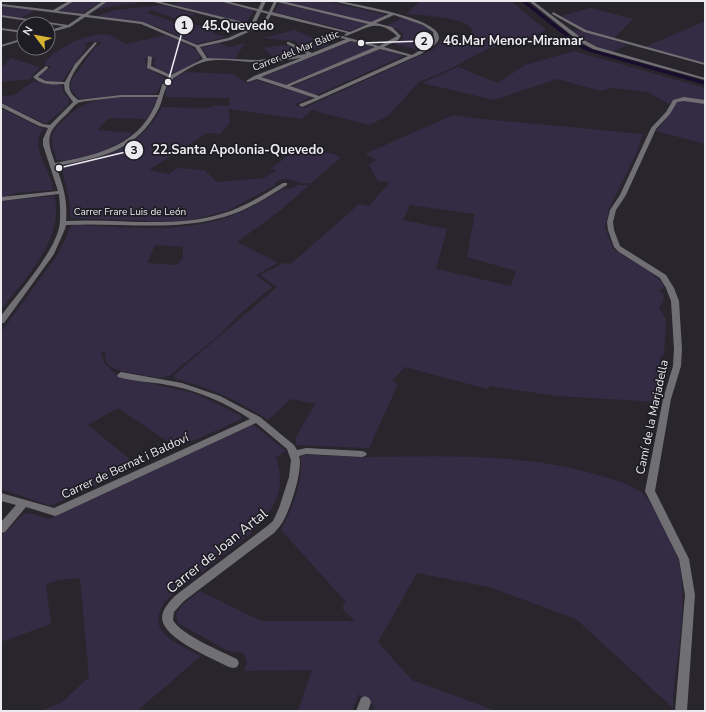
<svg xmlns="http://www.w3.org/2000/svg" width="706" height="712" font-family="'Nunito Sans',sans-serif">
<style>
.green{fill:#342c45;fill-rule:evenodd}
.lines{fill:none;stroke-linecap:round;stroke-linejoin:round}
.canal{fill:#190d2d;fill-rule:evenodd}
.minor{fill:#706f73;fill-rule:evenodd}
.labels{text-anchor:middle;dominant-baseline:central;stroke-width:3.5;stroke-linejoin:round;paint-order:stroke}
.far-street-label{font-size:10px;fill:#ebeaef;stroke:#1e1c24}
.street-label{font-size:12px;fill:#ebeaef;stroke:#1e1c24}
.near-street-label{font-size:14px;fill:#ebeaef;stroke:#1e1c24}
.leader{fill:none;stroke:#ebeaef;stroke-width:1.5}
.callout-dot{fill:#ebeaef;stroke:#1e1c24;stroke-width:1.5}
.mark-label{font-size:12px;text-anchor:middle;font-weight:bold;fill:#111}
.callout-label{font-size:13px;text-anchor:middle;font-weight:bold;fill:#ebeaef;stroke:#1e1c24;stroke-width:3.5;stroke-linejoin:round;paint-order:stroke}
</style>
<rect width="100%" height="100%" fill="#28252d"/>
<g class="green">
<path d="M74 1H102L83 13 59 11Z"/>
<path d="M109 1H148L97 9Z"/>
<path d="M190 1H216L254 10 247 22 244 23 170 4Z"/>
<path d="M282 1H325L387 15 371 22Z"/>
<path d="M421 1H511L546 30 534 36 487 49 448 70 419 82 388 116 369 125 312 110 301 119 229 109 230 123 220 134 207 133 149 170 169 174 177 168 205 170 216 182 264 178 275 171V169H270L299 148 333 154 341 157 311 183C307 183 301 184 297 182 289 179 278 176 274 186L227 211 190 220 169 222 71 218 69 199 61 166C70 163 80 162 89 160 119 153 148 136 162 107L206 108 216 105 229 106 230 98 165 97 167 88 171 79H178L173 78 175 77 187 72 232 74 247 83 257 80 311 97 294 105 304 108 432 50 439 44 442 38 468 41 473 31C470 17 420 15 406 14Z"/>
<path d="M279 3 367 24 350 31 274 12Z"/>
<path d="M163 5 196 14 179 20 151 10 147 13 175 22 181 20 216 31 212 33 226 37 196 44 161 28 147 24 98 16 115 10Z"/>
<path d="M1 6 35 10 21 18 1 15Z"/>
<path d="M591 8 633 19 614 38 587 31 561 16Z"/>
<path d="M403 18C413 21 428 24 432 35L429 43 418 50 394 44 402 39 403 34 398 29 387 25Z"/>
<path d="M705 21V63L645 47Z"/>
<path d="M295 30 330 45C315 49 307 54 296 41L263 38Z"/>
<path d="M577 30 628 45 612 52C596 47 584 40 571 31Z"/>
<path d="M102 34 110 35 126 44 166 35 192 47 198 52 200 57 193 65 171 74 158 69 153 64 156 58H145L147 68 165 78 156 94 119 95 87 99 78 98 71 89V81L95 47 102 44C98 40 90 41 85 44L86 48 62 81H48L40 78 41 74 51 67 50 66 45 65 46 60C63 46 80 36 102 34Z"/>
<path d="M352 41 374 48 285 85 262 77Z"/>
<path d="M219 43 230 47 245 43 234 60 209 58 201 48Z"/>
<path d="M284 45 292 47 300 53 274 58 263 48Z"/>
<path d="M380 49 404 56 316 95 291 87Z"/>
<path d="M574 51 705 88V101C693 100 677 94 669 104L648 92 612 88 601 91 557 79 494 100 422 83 458 67 498 83 525 65Z"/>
<path d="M11 58 39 67V69L32 75 31 79 1 82V69Z"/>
<path d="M34 81 45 84 62 85 63 92 70 100 66 107 47 123H44L1 103V96L14 95Z"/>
<path d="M125 97H154L157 99 147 119 109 118 97 130 133 133C109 152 93 155 64 161L57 160C55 153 50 144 52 136 53 131 57 126 61 123 81 101 97 99 125 97Z"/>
<path d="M681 100 705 102V144L656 131 670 114 675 104Z"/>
<path d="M4 110 43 129C41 133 38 137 38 141 38 158 52 174 53 190L16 193 1 198V111Z"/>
<path d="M453 115 473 118 643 134 636 154 609 209 605 227 613 249 650 272 663 283 664 288 659 290 664 295 663 302 659 307 666 320 664 355 660 357 659 371 664 389 660 402 557 396 490 386 487 389 405 367 392 381 398 384 369 448 296 445V437L315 404 291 399 268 420C239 401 209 387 175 379L174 375 277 287 260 275 284 263 291 264 359 204 369 206 390 182 378 181 369 165 376 160 365 154ZM410 205 475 214 467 257 516 271 511 286 436 269 447 229 403 220Z"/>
<path d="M297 185H309L281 210 237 242 278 263 256 275 272 287 242 312 217 337 169 376 160 378 121 371 111 367 106 362 105 351 101 352 103 361 117 376 194 393 240 415 242 417 240 420 177 448 118 408 88 425 138 466 53 505H48L1 489V332L56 257 65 240 70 227 76 225C127 227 183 234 231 216 250 209 267 198 283 189L292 188ZM155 245 183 247V257L177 265 147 263Z"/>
<path d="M54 196C66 237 24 280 1 310V201Z"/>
<path d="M252 425 255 426 286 451 276 457C287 490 274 511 250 534L166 600C143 633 177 643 201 656L137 711H40L61 703 89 677 80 578 59 580 46 584 51 624 1 642V536L23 515 29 513 49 519Z"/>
<path d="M304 455C326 455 348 457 370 457 448 456 530 453 605 477 617 481 630 484 641 492 651 498 676 550 679 563 690 613 673 662 673 711H669L673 708 576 619 489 587 417 573 378 642 412 680 496 711H373L375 706 359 694 352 711H298L312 670 244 671 247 663 244 653 228 651 178 623 176 615 182 605 200 591 261 621H355L342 608 346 602 281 530C293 506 303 483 301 456Z"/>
</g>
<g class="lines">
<path class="canal" d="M521 1H526L581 44 591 49 705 81V85L587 51 577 46Z"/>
<g class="minor">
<path d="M69 1H74L58 11 84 14 103 1H108L88 15 143 22 197 45 228 38 248 29 245 28 248 26 150 1H157L251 24 257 11 219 1H226L258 9 262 1H266L262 10 269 12 274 1H282L371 22 389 14 332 1H339C352 4 450 19 438 41 434 47 426 51 421 54L302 107 299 105 300 104 315 98 257 79 248 82 246 81 254 76 301 58C286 60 271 62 256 62 240 62 223 58 208 61 196 63 185 71 175 77 164 84 164 97 159 108 137 151 101 158 56 166 63 185 68 201 66 221 117 218 171 229 221 214 243 208 263 195 283 183H287V185C267 197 247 211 224 217 173 232 118 222 66 225L65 229 54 254 4 323H1V316C18 293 53 254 59 228 61 217 60 205 59 194L1 201V197L58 191 43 145V139L48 128 39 126 1 107V103L43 124 50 125 73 102 65 91 64 84C53 85 41 85 33 77L46 66 48 67V68L38 77 46 81 65 82 75 64 95 42 97 43C89 53 65 77 70 90 71 94 75 97 78 100L121 95H159L162 85 168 77 147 68 148 56 152 57 151 66 171 75 203 59 195 47 141 24 85 17 70 27 48 33V31L63 26 1 17V15L68 25 81 16 1 6V4L53 10ZM277 2 368 24 350 32 272 12ZM261 12 268 14 263 22 254 26ZM271 15 347 33 344 35 346 36C366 29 377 17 397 36L379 46 342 36H340V38L346 39 312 53 289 42H287V44L307 54 258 60 207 58 200 47 231 40 266 24ZM394 15 423 25 433 32 434 40 426 47 412 55 384 47 398 40 401 36 392 27 376 23ZM351 41 375 47 286 85 261 77ZM380 49 408 56 319 96 290 86ZM121 97H158C143 145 98 155 55 163 46 138 46 133 67 114 70 111 74 105 78 103 81 101 115 98 121 97Z"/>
<path d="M529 1H533L584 40 597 47 705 78V80L593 49 580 42Z"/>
<path d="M553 12 586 30 705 63V65L584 32 552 14Z"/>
<path d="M1 28 24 31V33L1 30Z"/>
<path d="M24 38V40L1 47V45Z"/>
<path d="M684 97 705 100V104L684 101 677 102 670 114 656 129 626 195 616 210 613 222 614 230 620 246 666 275 674 288 679 301 682 349 681 366 671 399 655 491 689 559 695 595 687 711H675L685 595 679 559 645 491 663 399 673 366 674 349 671 301 666 288 660 278 619 252 614 247 608 230 607 222 610 210 620 195 651 128 666 112 673 100Z"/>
<path d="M121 372 182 383 220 396 260 417 294 445 297 450 306 448 362 451 365 452 367 454 365 456 362 457 306 454 299 456C304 468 289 515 280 526 278 528 276 531 274 533L184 601 174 612 173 620C181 635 221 651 237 659L239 663 237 667 233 668 229 667C212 658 163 639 162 618 162 609 170 601 176 595L266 527 273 521 279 508 289 477 291 460 287 449 256 423 58 515 55 516 26 507 5 532 1 533V522L16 505 1 501V493L54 508 250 419C228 404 199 391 173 386 155 382 136 382 118 377L117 375Z"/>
<path d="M365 696 369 698 371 702 368 711H356L361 698Z"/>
</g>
</g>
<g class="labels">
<g class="far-street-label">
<text transform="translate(296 51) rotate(-22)">Carrer del Mar Bàltic</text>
<text x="130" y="212">Carrer Frare Luis de León</text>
</g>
<g class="street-label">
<text transform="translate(652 417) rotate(-78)">Camí de la Marjadella</text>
<text transform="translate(125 466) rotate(-25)">Carrer de Bernat i Baldoví</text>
</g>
<g class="near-street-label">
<text transform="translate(217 551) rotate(-39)">Carrer de Joan Artal</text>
</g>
</g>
<path class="leader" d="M168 82L184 25M361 43L424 41M59 168L134 150"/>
<g class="callout-dot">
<circle cx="168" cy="82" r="4"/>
<circle cx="361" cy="43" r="4"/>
<circle cx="59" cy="168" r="4"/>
<circle cx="184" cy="25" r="10"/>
<circle cx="424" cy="41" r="10"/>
<circle cx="134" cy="150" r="10"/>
</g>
<g class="mark-label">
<text x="184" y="29">1</text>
<text x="424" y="45">2</text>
<text x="134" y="154">3</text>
</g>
<g class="callout-label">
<text x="238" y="30">45.Quevedo</text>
<text x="513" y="45">46.Mar Menor-Miramar</text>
<text x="238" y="154">22.Santa Apolonia-Quevedo</text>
</g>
<rect width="706" height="712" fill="none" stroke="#ebeaef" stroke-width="4"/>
<g transform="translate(36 36) rotate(302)"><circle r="19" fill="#1e1c24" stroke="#706e75"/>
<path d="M0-3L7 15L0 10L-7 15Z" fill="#d8b434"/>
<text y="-6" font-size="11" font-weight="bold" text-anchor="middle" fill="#ebeaef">N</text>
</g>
</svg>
